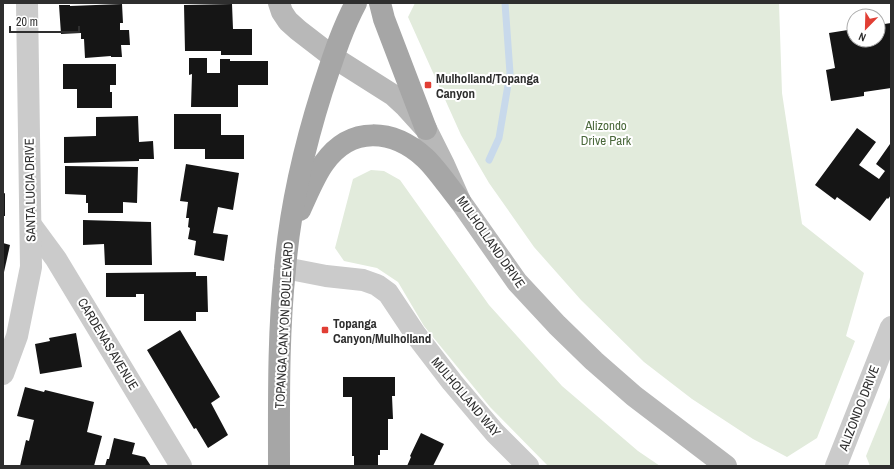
<svg xmlns="http://www.w3.org/2000/svg" width="894" height="469" font-family="'Archivo Narrow',sans-serif">
<style>
.green{fill:#e2ebdc}
.lines{fill:none;stroke-linecap:round;stroke-linejoin:round}
.stream{stroke:#c8d9eb;stroke-width:7}
.building{fill:#151515}
.minor{stroke:#cbcbcb;stroke-width:22}
.secondary{stroke:#b8b8b8;stroke-width:22}
.primary{stroke:#a6a6a6;stroke-width:22}
.poi-dot{fill:#e13e34;stroke:#fff;stroke-width:1.5}
.labels{text-anchor:middle;dominant-baseline:central;stroke-width:4;stroke-linejoin:round;paint-order:stroke}
.poi-label{font-size:13px;font-weight:bold;fill:#2e2e2e;stroke:#fff;text-anchor:start}
.park-label{font-size:13px;fill:#4b693c;stroke:#fff}
.street-label{font-size:13px;fill:#2e2e2e;stroke:#fff}
</style>
<rect width="100%" height="100%" fill="#fff"/>
<g class="green">
<path d="M415 3H779L782 93 802 224 864 273 846 336 855 341 817 438 787 457 753 439 692 399 644 362 581 300 534 247 489 183 461 135 408 17Z"/>
<path d="M371 170 384 171 400 180 489 305 562 386 638 451 660 466H548L490 407 424 326 398 282 377 268 344 261 335 248 353 179Z"/>
<path d="M891 395V466H870L866 456Z"/>
</g>
<g class="lines">
<path class="stream" d="M489 160 499 138 510 73 505 3"/>
</g>
<g class="building">
<path d="M122 4 123 23H120V30H129L130 45H121L122 57H111V56L85 58 84 39H81V33L61 34 59 5H70V6Z"/>
<path d="M232 4 233 29H252V55H221V51H185L184 5Z"/>
<path d="M891 23V88L864 92V96L831 101 826 70 835 68 829 33 854 29V40H878V25Z"/>
<path d="M189 58H207V73H220V59H230V61H268V85H238V107H191L192 74 189 75Z"/>
<path d="M63 64H116V85H110V92H112V108H77V89H63Z"/>
<path d="M174 114H221V135H244V159H205V149H174Z"/>
<path d="M138 116 139 142 153 141 154 159H139V161L64 163V137L96 136V117Z"/>
<path d="M857 128 876 142 859 165 879 179 885 171 876 164 890 144 891 145V195L888 199 887 198 870 221 837 197 835 200 815 185Z"/>
<path d="M186 164 239 173 233 210 218 207 213 233 228 235 224 261 194 255 196 241 188 239 190 228 188 227 189 218H186L188 202 180 201Z"/>
<path d="M65 166 138 167 137 203 123 202V213H88V203H86V195L65 194Z"/>
<path d="M5 193V216H3V194Z"/>
<path d="M83 220 151 222 152 265H105L104 244 83 245Z"/>
<path d="M3 243 10 245 4 272H3Z"/>
<path d="M196 272V276H207L208 312H196V321H144V294H136V297H106V273Z"/>
<path d="M180 330 220 397 211 403 228 435 208 448 196 428 194 429 147 350Z"/>
<path d="M76 333 82 367 40 374 35 344 50 341 49 338Z"/>
<path d="M343 377H395V396H392L393 419H388V450H380V455H378V466H354V456H352V397H343Z"/>
<path d="M25 387 44 392 45 390 94 402 87 432 102 436 94 466H20L26 440 29 441 34 420 17 416Z"/>
<path d="M421 433 444 444 433 466H407L411 457 410 456Z"/>
<path d="M114 438 135 443 132 454 145 457 151 466H105L107 459H109Z"/>
</g>
<g class="lines">
<g class="minor">
<path d="M31 225 56 259 181 466"/>
<path d="M285 268 326 276 363 280 377 285 388 293 416 335 452 382 495 433 528 466"/>
<path d="M3 374 17 336 31 267 27 3"/>
<path d="M836 466 891 327"/>
</g>
<path class="secondary" d="M279 3 282 12 288 21 298 30 333 57 393 95 406 107 426 129 444 165 460 201 517 282 557 325 594 361 634 396 726 466"/>
<g class="primary">
<path d="M380 3 384 19 426 129"/>
<path d="M300 210C307 195 315 175 324 163 351 125 393 129 425 158 436 168 450 189 460 201"/>
<path d="M279 466C279 400 278 334 285 269 290 209 304 148 322 91 332 61 341 31 356 3"/>
</g>
</g>
<g class="poi-dot">
<rect x="424" y="81" width="8" height="8" rx="2"/>
<rect x="321" y="326" width="8" height="8" rx="2"/>
</g>
<g class="labels">
<g class="poi-label">
<text x="436" y="78">Mulholland/Topanga<tspan x="436" dy="15">Canyon</tspan></text>
<text x="333" y="323">Topanga<tspan x="333" dy="15">Canyon/Mulholland</tspan></text>
</g>
<g class="park-label">
<text x="606" y="125">Alizondo<tspan x="606" dy="15">Drive Park</tspan></text>
</g>
<g class="street-label">
<text transform="translate(30 190) rotate(-91)">SANTA LUCIA DRIVE</text>
<text transform="translate(491 242) rotate(55)">MULHOLLAND DRIVE</text>
<text transform="translate(284 325) rotate(-87)">TOPANGA CANYON BOULEVARD</text>
<text transform="translate(108 344) rotate(59)">CARDENAS AVENUE</text>
<text transform="translate(466 397) rotate(50)">MULHOLLAND WAY</text>
<text transform="translate(859 408) rotate(-69)">ALIZONDO DRIVE</text>
</g>
</g>
<rect width="894" height="469" fill="none" stroke="#2e2e2e" stroke-width="8"/>
<g transform="translate(866 28) rotate(203)"><circle r="19" fill="#ffffff" stroke="#ababab"/>
<path d="M0-3L7 15L0 10L-7 15Z" fill="#e13e34"/>
<text y="-6" font-size="11" font-weight="bold" text-anchor="middle" fill="#2e2e2e">N</text>
</g>
<path d="M10 26v6h69v-6" fill="none" stroke="#2e2e2e" stroke-width="2"/>
<text x="16" y="26" font-size="12" fill="#2e2e2e" stroke="#ffffff" stroke-width="3" paint-order="stroke">20 m</text>
</svg>
